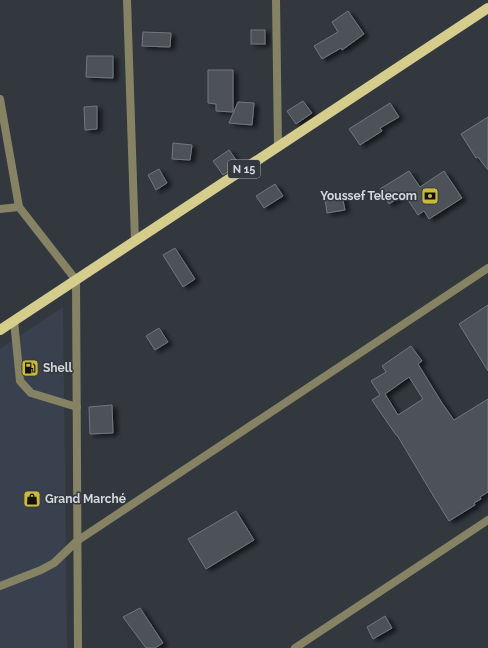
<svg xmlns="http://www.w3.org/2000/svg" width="488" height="648" font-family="Raleway,sans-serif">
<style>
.built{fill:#3a414e}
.building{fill:#4d5159;stroke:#72777f;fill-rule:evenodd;filter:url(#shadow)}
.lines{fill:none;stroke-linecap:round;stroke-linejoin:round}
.service{stroke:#868364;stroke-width:8}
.minor{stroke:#868364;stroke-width:8}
.primary{stroke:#d4cd8c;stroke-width:10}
.labels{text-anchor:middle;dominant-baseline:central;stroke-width:3;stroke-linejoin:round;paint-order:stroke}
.shield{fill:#33383f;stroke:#a4a7ac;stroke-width:1}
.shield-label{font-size:11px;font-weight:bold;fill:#d4d7db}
.poi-label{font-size:12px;font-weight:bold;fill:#d4d7db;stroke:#33383f;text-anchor:start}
</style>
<defs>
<filter id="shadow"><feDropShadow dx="4.5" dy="2.5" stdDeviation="2" flood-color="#0009"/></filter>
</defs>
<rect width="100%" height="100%" fill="#33383f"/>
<path class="built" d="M63 307 67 648H0V349Z"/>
<g class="building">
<path d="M348 11 364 34 342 50 341 48 322 59 314 46 338 32 332 22Z"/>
<rect x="251" y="30" width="14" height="14"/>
<path d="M143 32 171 33 170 47 142 46Z"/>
<path d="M87 56H113V78L86 77Z"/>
<path d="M208 70H233V112L216 111V104L208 103Z"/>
<path d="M303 101 312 113 296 124 287 111Z"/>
<path d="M238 102 254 103 252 125 229 123Z"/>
<path d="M390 103 399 117 380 128 382 131 360 145 349 129Z"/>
<path d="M97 106V129L85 130 84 107Z"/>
<path d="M488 117V170L478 157 476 158 461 134Z"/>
<path d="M173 143 192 145 190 160 172 159Z"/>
<path d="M229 150 239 164 223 175 213 161Z"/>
<path d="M159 169 167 183 156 190 148 175Z"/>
<path d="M409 171 420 187 444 171 462 198 429 219 424 211 418 215 404 194 389 204 380 189Z"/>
<path d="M275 184 283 196 264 208 256 196Z"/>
<path d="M342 195 345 210 327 213 325 198Z"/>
<path d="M175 248 195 279 183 287 163 255Z"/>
<path d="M488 305V371L459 324Z"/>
<path d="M159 328 168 342 155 350 146 336Z"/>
<path d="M411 346 422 361 418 364 442 403 454 420 488 399V492L480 497 481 499 474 503 475 505 449 521 431 492 397 435H396L372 400 380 395 371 381 386 372 382 366ZM409 377 423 399 398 415 385 394Z"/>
<path d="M112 405 113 433 90 434 89 407Z"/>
<path d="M236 511 254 540 206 569 188 539Z"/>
<path d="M140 608 163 643 155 648H146L123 617Z"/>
<path d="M385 616 392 628 373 639 367 627Z"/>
</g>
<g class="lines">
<path class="service" d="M14 321 20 381 31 393 77 407"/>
<g class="minor">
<path d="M127 0 135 241"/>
<path d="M276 0 278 146"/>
<path d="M0 99 19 207 76 280 78 648"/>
<path d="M0 209 19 207"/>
<path d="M0 586 41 570 54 563 77 541 488 268"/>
<path d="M295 648 488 520"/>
</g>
<path class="primary" d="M0 330 488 8"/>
</g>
<defs>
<g id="bank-square" transform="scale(0.9)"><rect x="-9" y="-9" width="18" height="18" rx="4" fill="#c9bb3a" stroke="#33383f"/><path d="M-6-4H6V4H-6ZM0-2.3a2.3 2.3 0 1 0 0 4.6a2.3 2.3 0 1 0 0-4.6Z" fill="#111"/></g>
<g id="fuel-square" transform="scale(0.9)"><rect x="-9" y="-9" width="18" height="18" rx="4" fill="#c9bb3a" stroke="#33383f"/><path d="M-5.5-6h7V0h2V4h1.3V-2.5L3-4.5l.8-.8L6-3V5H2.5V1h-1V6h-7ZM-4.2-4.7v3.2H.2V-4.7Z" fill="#111"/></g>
<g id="shop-square" transform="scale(0.9)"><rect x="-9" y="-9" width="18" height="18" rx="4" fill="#c9bb3a" stroke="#33383f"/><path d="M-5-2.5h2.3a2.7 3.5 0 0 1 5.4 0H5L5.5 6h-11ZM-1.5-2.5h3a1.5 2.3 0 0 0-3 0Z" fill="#111"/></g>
</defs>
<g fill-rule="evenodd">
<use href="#bank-square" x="430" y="196"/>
<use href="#fuel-square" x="30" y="368"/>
<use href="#shop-square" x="32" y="499"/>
</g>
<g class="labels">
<rect class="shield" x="228" y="160" width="32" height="18" rx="3"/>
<g class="shield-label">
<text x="244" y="169">N 15</text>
</g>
<g class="poi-label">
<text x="417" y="196" text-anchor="end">Youssef Telecom</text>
<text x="43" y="368">Shell</text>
<text x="45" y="499">Grand Marché</text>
</g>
</g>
</svg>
